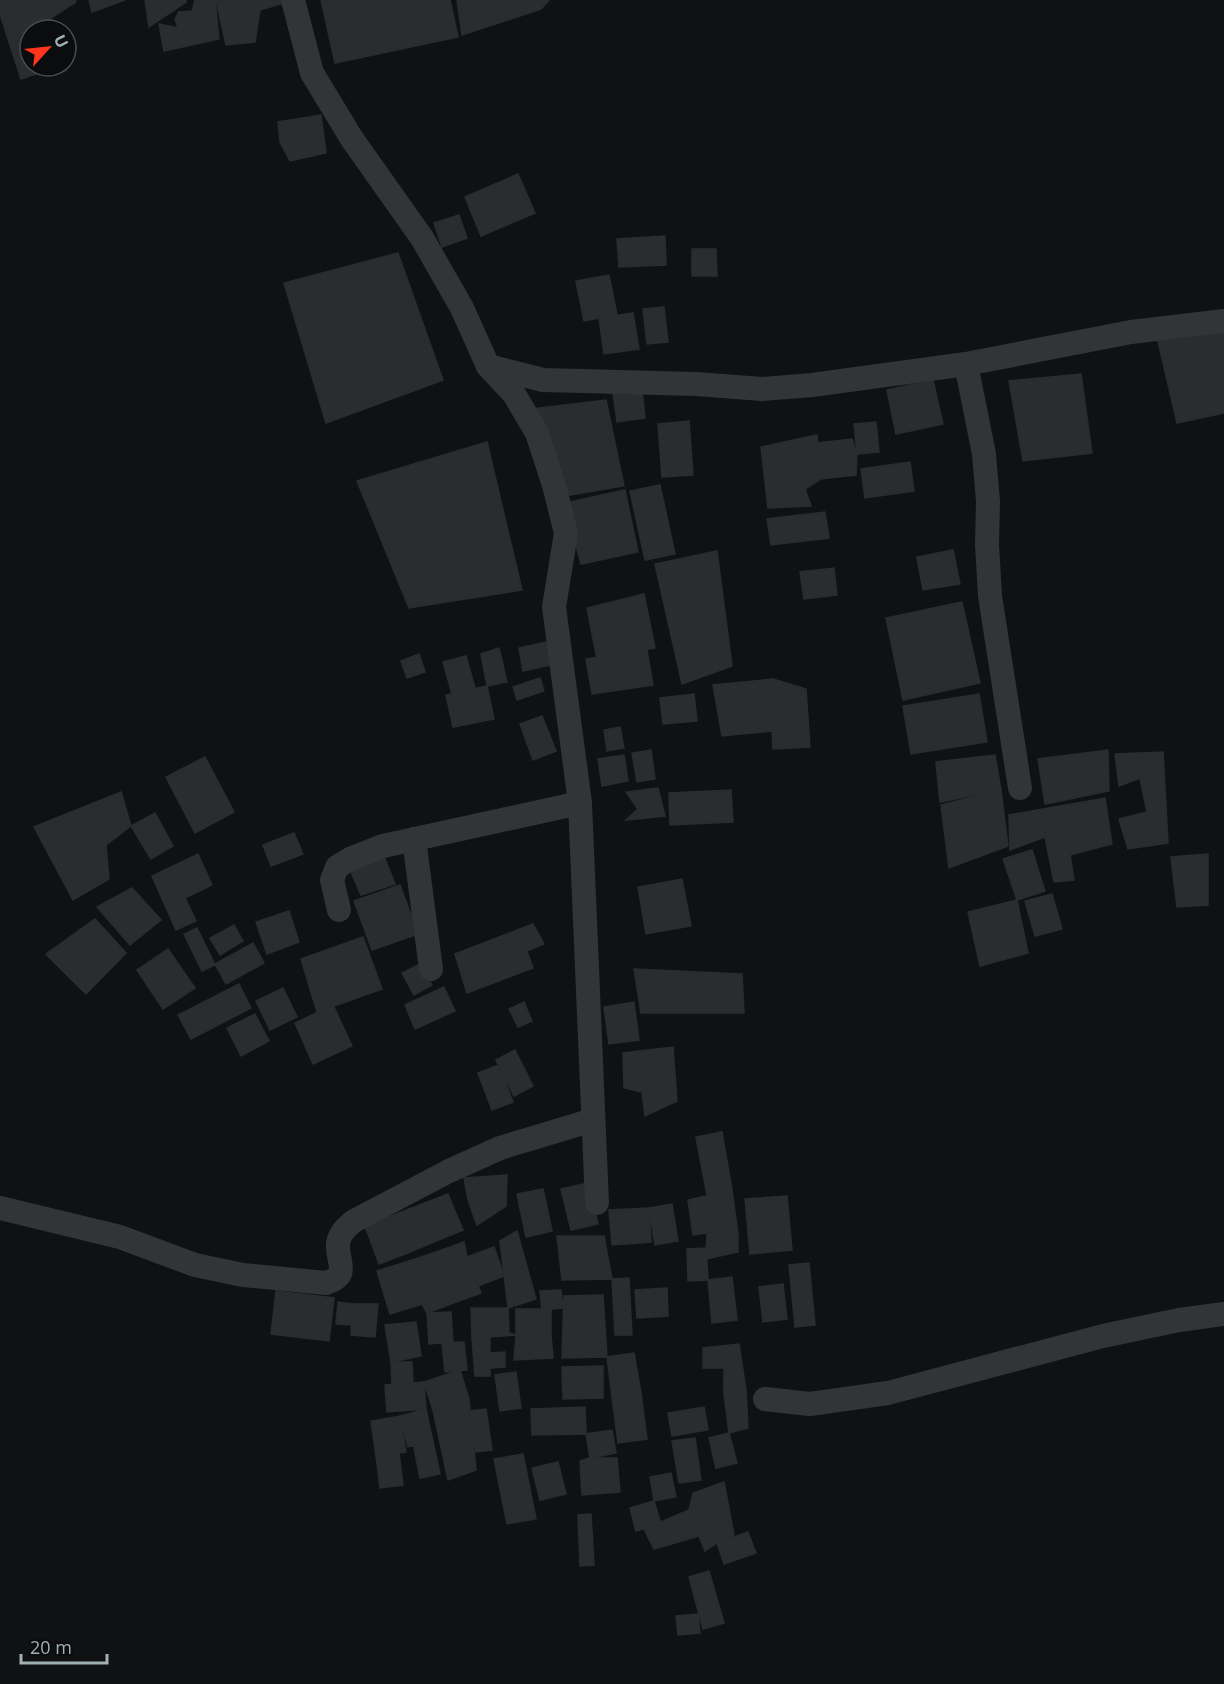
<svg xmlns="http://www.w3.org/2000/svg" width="1224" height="1684" font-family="'Open Sans',sans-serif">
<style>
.building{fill:#2a2c2f;stroke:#2a2c2e;stroke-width:1.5}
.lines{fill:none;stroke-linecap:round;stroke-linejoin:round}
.street{stroke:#313537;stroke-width:24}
</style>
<rect width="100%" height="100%" fill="#101112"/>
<g class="building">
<path d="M0 0H75L76 2 51 18 53 30H30V66H60L21 79 0 14Z"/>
<path d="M89 0H125L92 12Z"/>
<path d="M145 0H186V2L149 27Z"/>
<path d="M195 0H215L219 39 164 51 159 24 178 28 175 19 179 12 192 11Z"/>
<path d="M216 0H286L287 2 260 10 255 42 226 45Z"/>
<path d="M321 0H450L458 37 335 63Z"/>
<path d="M457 0H549L541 9 462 35Z"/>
<path d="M321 115 326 153 290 161 280 142 278 122Z"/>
<path d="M518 174 535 213 481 236 465 197Z"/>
<path d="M459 215 467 238 442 247 434 223Z"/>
<path d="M665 236 666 265 619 267 617 239Z"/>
<path d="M692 249H716L717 276H692Z"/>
<path d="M398 253 443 380 326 423 284 283Z"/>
<path d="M609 275 617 315 584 321 576 281Z"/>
<path d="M664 307 668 342 647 344 643 309Z"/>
<path d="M633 313 639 349 604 354 599 318Z"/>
<path d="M1224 329V413L1177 423 1157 337Z"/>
<path d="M1081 374 1092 453 1023 461 1009 381Z"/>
<path d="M933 380 943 424 896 434 887 390Z"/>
<path d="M642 389 645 418 617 422 613 393Z"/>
<path d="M606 400 624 486 565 496 532 409Z"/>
<path d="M689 421 693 475 662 477 658 424Z"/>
<path d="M876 422 879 452 857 454 854 424Z"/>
<path d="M817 435 821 479 805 489 811 506 768 508 761 447Z"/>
<path d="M852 439 857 454 856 475 821 479 817 443Z"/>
<path d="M487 442 522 590 409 608 357 481Z"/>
<path d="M910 462 914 491 865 498 861 469Z"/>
<path d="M660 485 675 554 645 560 630 491Z"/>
<path d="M625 490 638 552 581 564 565 503Z"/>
<path d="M825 512 829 538 771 545 767 519Z"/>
<path d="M953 550 960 584 923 590 917 557Z"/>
<path d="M717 551 732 666 682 684 655 564Z"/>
<path d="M834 568 837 595 804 599 800 572Z"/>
<path d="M644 594 655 648 597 659 587 608Z"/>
<path d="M962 602 980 683 903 700 886 618Z"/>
<path d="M547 642 551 665 523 671 519 648Z"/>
<path d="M499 648 507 682 487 686 481 654Z"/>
<path d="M647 650 653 685 592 694 586 659Z"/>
<path d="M419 654 425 672 407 678 401 661Z"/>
<path d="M466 656 475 688 452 694 443 662Z"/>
<path d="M540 678 544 691 517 700 513 687Z"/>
<path d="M773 679 806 689 810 747 773 749 772 731 722 736 713 685Z"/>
<path d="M487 686 494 719 453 727 446 695Z"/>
<path d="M694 694 697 721 663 724 660 698Z"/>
<path d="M979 694 987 742 911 754 903 706Z"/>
<path d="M542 716 556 751 533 760 520 724Z"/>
<path d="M620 727 624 748 607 751 604 730Z"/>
<path d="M651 750 655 779 637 782 632 753Z"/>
<path d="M1108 750 1109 791 1045 804 1038 759Z"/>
<path d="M1163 752 1168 843 1128 849 1119 819 1147 812 1140 778 1119 786 1115 754Z"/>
<path d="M624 755 628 781 602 786 598 759Z"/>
<path d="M995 755 1001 790 940 802 936 762Z"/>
<path d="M205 757 234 812 195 833 166 777Z"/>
<path d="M658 788 665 816 626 820 638 809 626 792Z"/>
<path d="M731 790 733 822 670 825 669 793Z"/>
<path d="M1001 790 1008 846 949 868 941 805Z"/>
<path d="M121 792 131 826 106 845 109 879 73 900 34 827Z"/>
<path d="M1105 798 1112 844 1070 855 1074 880 1054 882 1045 837 1010 850 1009 815Z"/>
<path d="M155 813 173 846 151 859 131 826Z"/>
<path d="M294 833 303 854 271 866 263 845Z"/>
<path d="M1032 850 1045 891 1017 900 1003 859Z"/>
<path d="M198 854 212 885 185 898 196 921 176 930 152 876Z"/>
<path d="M383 854 395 884 361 895 348 865Z"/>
<path d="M1208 854V905L1177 907 1171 857Z"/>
<path d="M682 879 691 926 646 934 638 887Z"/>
<path d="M400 885 418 934 372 950 354 901Z"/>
<path d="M132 888 161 920 130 945 97 907Z"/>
<path d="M1052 894 1062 929 1035 936 1025 901Z"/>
<path d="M1017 900 1028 953 980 966 968 912Z"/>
<path d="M289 911 299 942 267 954 256 922Z"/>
<path d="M95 919 126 953 86 994 46 954Z"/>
<path d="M533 924 544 944 527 951 533 968 467 993 455 954Z"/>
<path d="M234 925 243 941 220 955 210 938Z"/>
<path d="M197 928 215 965 202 971 184 934Z"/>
<path d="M363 937 382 989 317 1012 301 959Z"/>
<path d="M253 943 264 963 226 984 215 964Z"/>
<path d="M168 949 195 988 163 1009 137 970Z"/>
<path d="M420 964 432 985 414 995 402 973Z"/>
<path d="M634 969 742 974 744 1013H641Z"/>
<path d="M239 984 251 1008 191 1039 178 1015Z"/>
<path d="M444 987 455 1011 415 1029 405 1005Z"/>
<path d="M283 988 297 1017 270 1030 256 1001Z"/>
<path d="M524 1002 532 1021 518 1027 509 1009Z"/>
<path d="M634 1002 639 1040 609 1044 604 1007Z"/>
<path d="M333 1005 352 1046 313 1064 295 1023Z"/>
<path d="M255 1014 269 1041 241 1056 227 1028Z"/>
<path d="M673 1047 677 1101 645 1116 642 1092 624 1088 623 1053Z"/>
<path d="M515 1050 533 1086 514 1096 496 1060Z"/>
<path d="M499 1065 513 1102 492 1110 478 1073Z"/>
<path d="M722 1132 732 1190 707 1195 696 1137Z"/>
<path d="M507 1175 506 1206 477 1225 468 1200 464 1178Z"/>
<path d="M588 1183 598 1224 571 1230 561 1189Z"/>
<path d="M543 1189 552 1231 526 1237 517 1194Z"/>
<path d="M732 1190 738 1234 707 1233 693 1235 688 1200Z"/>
<path d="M448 1194 463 1230 441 1239 425 1203Z"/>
<path d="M787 1196 792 1250 750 1254 745 1199Z"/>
<path d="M425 1203 441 1239 405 1254 391 1216Z"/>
<path d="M672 1204 678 1241 655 1245 649 1208Z"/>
<path d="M649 1208 651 1242 612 1245 609 1210Z"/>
<path d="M391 1216 405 1254 379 1264 365 1226Z"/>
<path d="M517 1231 536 1299 508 1308 500 1241Z"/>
<path d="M707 1233 738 1234V1252L706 1259Z"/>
<path d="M557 1236H604L612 1279 562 1280Z"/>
<path d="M464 1242 467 1257 481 1293 456 1302 439 1251Z"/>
<path d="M494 1247 504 1276 478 1286 467 1257Z"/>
<path d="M706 1248 708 1280 688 1281 687 1249Z"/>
<path d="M439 1251 456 1302 427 1313 422 1304 409 1261Z"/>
<path d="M409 1261 422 1304 390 1314 377 1271Z"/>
<path d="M809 1263 815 1325 795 1327 789 1265Z"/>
<path d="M732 1277 737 1320 712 1323 708 1280Z"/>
<path d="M629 1278 632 1335H615L612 1279Z"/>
<path d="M783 1284 787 1319 763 1322 759 1287Z"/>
<path d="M667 1288 668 1316 637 1318 635 1290Z"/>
<path d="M561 1290 563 1308 542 1310 540 1291Z"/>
<path d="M276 1291 334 1298 329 1341 271 1334Z"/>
<path d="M603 1295 607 1357 562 1358 564 1296Z"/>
<path d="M338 1302 352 1304 351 1325 336 1324Z"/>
<path d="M352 1304H378L375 1337 351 1335Z"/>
<path d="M471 1308H508L509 1333 516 1335 472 1338Z"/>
<rect x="516" y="1309" width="35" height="26"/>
<path d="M451 1312 453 1342 429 1344 427 1313Z"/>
<path d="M416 1322 421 1356 391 1362 385 1325Z"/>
<path d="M516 1335H551L553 1358 514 1360Z"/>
<path d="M490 1336V1376H475L472 1338Z"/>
<path d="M464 1342 467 1370 445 1372 442 1343Z"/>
<path d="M739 1344 746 1390 724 1393V1368H703V1348Z"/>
<path d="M505 1352V1367L490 1368 489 1353Z"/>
<path d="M634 1353 641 1393 612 1397 607 1357Z"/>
<path d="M391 1362H412L413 1383 392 1384Z"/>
<path d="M603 1366V1398L563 1399 562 1367Z"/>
<path d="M460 1370 469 1399 433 1410 424 1382Z"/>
<path d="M516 1372 521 1408 500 1411 495 1375Z"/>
<path d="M424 1382 426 1409 387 1412 385 1385Z"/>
<path d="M746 1390 748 1428 729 1433 724 1393Z"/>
<path d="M641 1393 647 1439 618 1443 612 1397Z"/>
<path d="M469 1399 476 1470 448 1480 433 1410Z"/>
<path d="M585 1407 586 1434 532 1435 531 1409Z"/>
<path d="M704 1407 708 1430 672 1436 668 1413Z"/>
<path d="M426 1409 433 1442 408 1447 400 1416Z"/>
<path d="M486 1409 492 1450 475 1452 470 1411Z"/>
<path d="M400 1416 406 1452 376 1456 371 1421Z"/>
<path d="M612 1430 616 1453 590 1458 586 1434Z"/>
<path d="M729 1433 737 1463 716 1468 709 1438Z"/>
<path d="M695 1438 701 1480 679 1483 672 1441Z"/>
<path d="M433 1442 440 1474 420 1478 414 1447Z"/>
<path d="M399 1453 403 1485 380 1488 376 1456Z"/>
<path d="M523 1454 536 1519 507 1524 494 1459Z"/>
<path d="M590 1458H617L620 1492 582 1495 580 1461Z"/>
<path d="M558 1462 566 1494 540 1500 532 1468Z"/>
<path d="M671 1473 676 1497 654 1501 650 1477Z"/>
<path d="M724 1482 734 1535 717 1543 705 1551 699 1536 654 1549 644 1529 689 1510 693 1493Z"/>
<path d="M654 1501 661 1524 636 1531 630 1508Z"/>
<path d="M591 1514 594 1565 580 1566 578 1515Z"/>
<path d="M748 1532 756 1553 724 1564 717 1543Z"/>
<path d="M709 1571 724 1623 703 1629 689 1577Z"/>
<path d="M698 1614 700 1633 678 1635 676 1616Z"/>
</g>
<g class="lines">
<g class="street">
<path d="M293 0 312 73 352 139 422 238 462 308 488 366 543 380 696 384 762 389 812 385 966 364 1131 332 1224 321"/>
<path d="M966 364 984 454 988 501 987 544 990 596 1020 788"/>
<path d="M488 366 514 394 537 433 554 485 566 533 554 607 580 803 597 1203"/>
<path d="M414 839 431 969"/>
<path d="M339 910 332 880 337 867 350 859 383 846 580 803"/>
<path d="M0 1208 120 1237 195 1265 243 1275 326 1283C351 1275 337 1263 338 1244 339 1234 346 1227 354 1221L449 1171 500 1148 593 1120"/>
<path d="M765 1399 810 1404 888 1393 1103 1336 1179 1320 1224 1314"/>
</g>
</g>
<g transform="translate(48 48) rotate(63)"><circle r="28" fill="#0b0c0d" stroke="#474e50" stroke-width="1.5"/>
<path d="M0-4.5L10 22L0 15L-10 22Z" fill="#ff361b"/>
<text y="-9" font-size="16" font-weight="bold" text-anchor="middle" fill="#a0b1b4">U</text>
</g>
<path d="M21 1654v9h86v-9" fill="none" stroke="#a0b1b4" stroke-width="3"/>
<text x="30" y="1654" font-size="18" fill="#a0b1b4" stroke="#0b0c0d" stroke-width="4.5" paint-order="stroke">20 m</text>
</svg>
